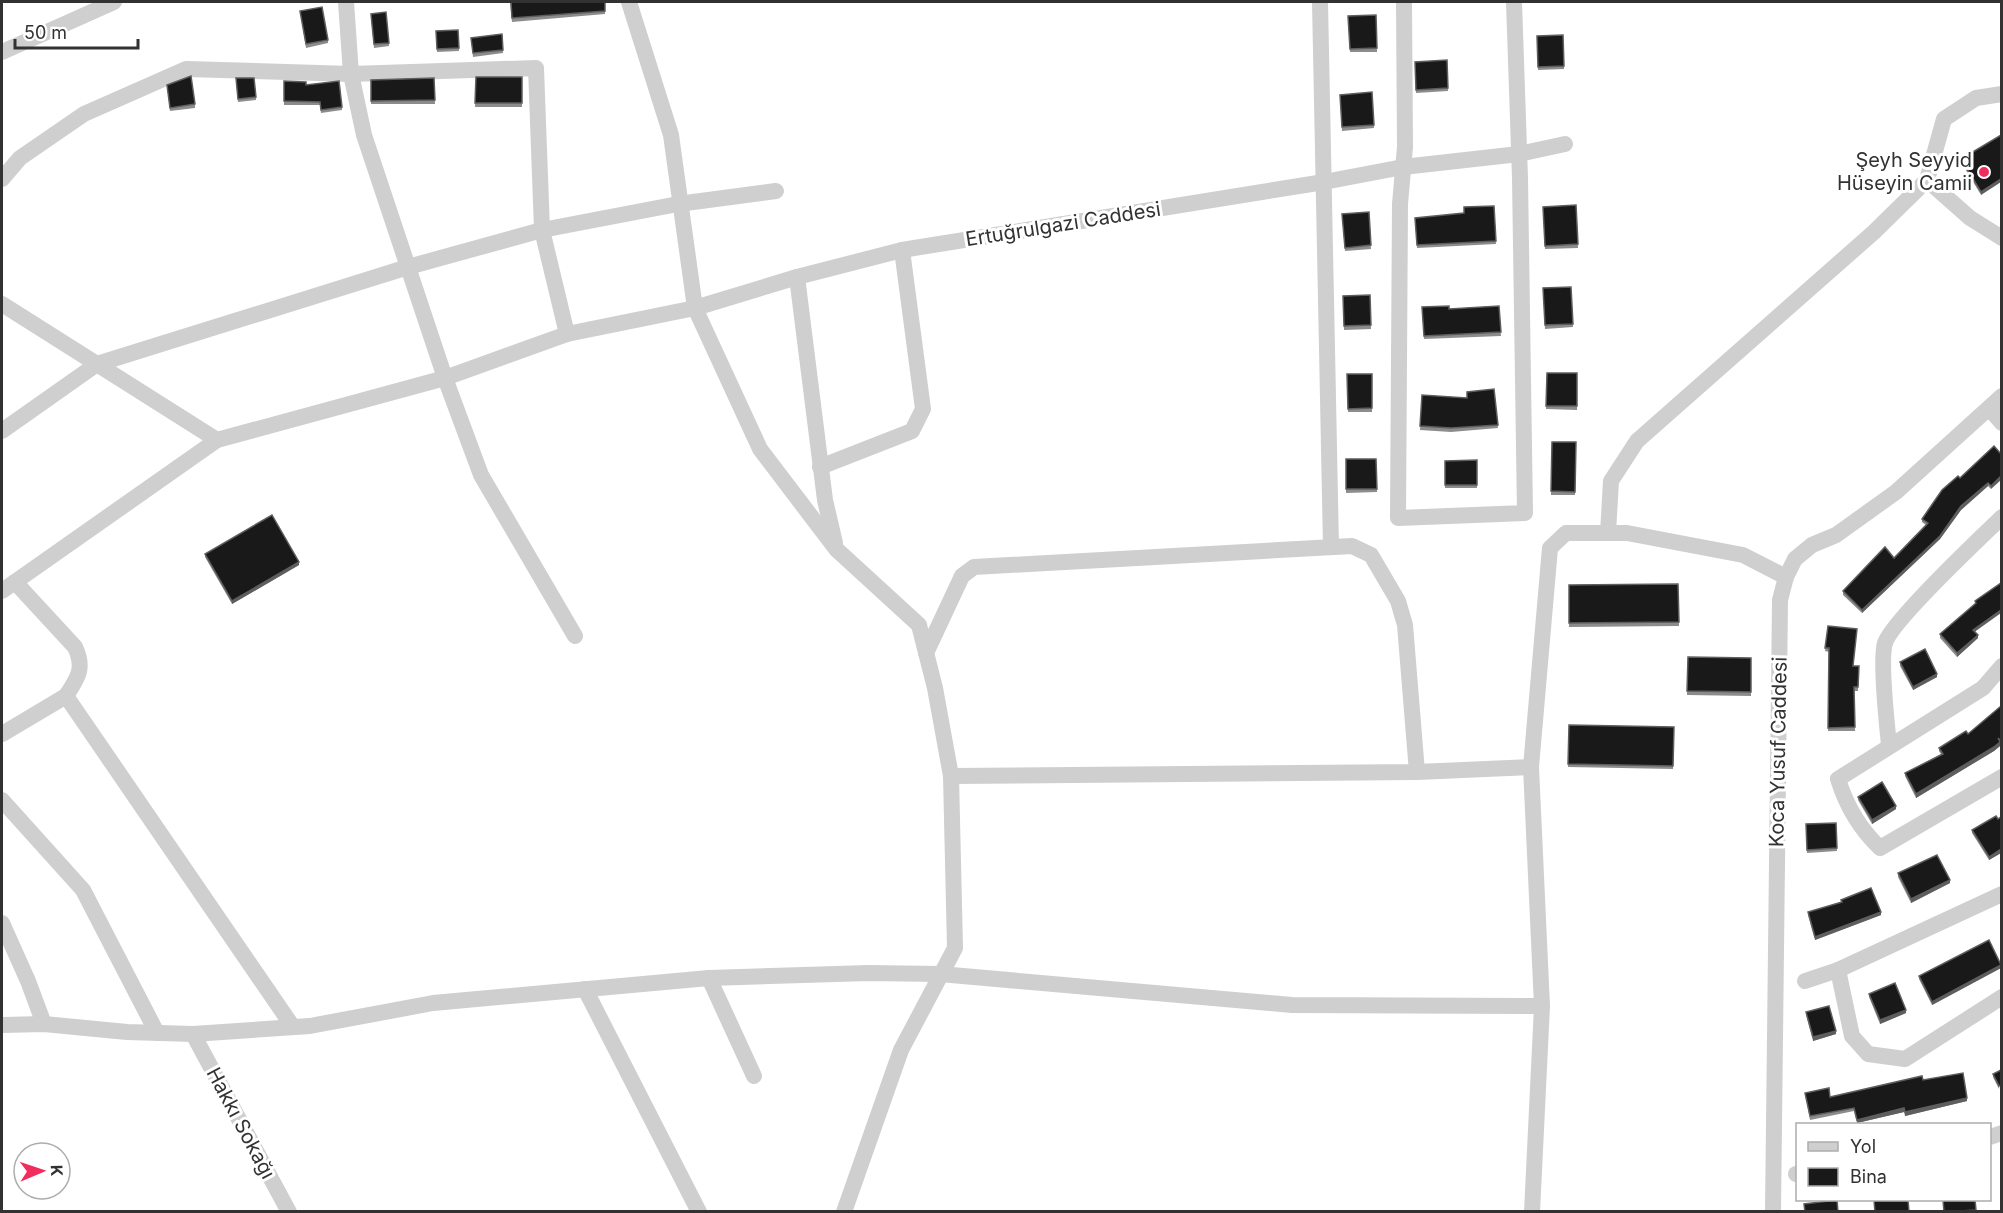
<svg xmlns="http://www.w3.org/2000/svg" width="2003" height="1213" font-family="Inter,sans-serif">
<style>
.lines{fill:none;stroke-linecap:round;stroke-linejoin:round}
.minor{stroke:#cfcfcf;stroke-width:16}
.wall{fill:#8c8c8c}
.shaded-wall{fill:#5e5e5e}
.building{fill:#191919;stroke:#5e5e5e;stroke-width:1.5}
.poi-dot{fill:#f02d5c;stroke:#fff;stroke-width:2}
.labels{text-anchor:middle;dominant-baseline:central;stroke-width:6;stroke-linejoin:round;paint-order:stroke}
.poi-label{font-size:20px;fill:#323232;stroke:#fff;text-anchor:end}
.street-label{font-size:20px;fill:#323232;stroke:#fff}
</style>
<rect width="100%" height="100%" fill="#fff"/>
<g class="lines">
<g class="minor">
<path d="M346 2 351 74 364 135 445 378 481 475 575 636"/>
<path d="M629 2 671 135 695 308 760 449 836 549 919 625 935 688 951 776 955 948 901 1050 844 1212"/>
<path d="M1320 2 1331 547"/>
<path d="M1404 2 1405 147 1400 204 1398 518 1525 513 1520 178 1514 2"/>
<path d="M2 52 114 2"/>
<path d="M2002 94 1976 98 1944 119 1927 180 1970 218 2002 238"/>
<path d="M2 179 20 158 84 114 186 69 351 74 536 68 542 230 567 334 445 378 217 440 2 591"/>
<path d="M797 277 825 500 835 543"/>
<path d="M2 304 217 440"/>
<path d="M567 334 695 308 797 277 902 250 1324 182 1403 167 1519 154 1565 144"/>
<path d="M1989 408 2002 423"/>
<path d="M2 431 97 364 408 267 542 230 678 204 776 191"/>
<path d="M820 467 912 431 923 409 902 250"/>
<path d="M1608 533 1611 481 1637 441 1874 232 1927 180"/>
<path d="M15 582 75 647C85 668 78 678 66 696L293 1027"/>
<path d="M926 653 962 576 974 567 1352 546 1371 555 1398 601 1405 625 1417 772"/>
<path d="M2002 666 1983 688 1838 779C1846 805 1860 829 1880 848L2002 777"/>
<path d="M2 734 66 696"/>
<path d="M1889 745C1887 726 1880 658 1885 643 1892 621 1980 538 2002 517"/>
<path d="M951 776 1417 772 1531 767"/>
<path d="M2 800 83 890 157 1033"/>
<path d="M2002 894 1838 970 1852 1036 1868 1054 1905 1059 2002 997"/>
<path d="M2 923 28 981 44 1024"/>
<path d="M709 978 754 1076"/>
<path d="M1805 981 1838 970"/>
<path d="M585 989 699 1212"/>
<path d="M2 1025 44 1024 127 1032 193 1034 310 1026 433 1003 709 978 869 973 940 974 1292 1005 1542 1006"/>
<path d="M193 1034 289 1212"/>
<path d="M1990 1137 2002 1133"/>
<path d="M1796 1174H1798"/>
<path d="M1532 1212 1542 1006 1531 767 1550 548 1566 533H1627L1743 555 1786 577"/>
<path d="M1773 1212 1780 600 1786 577 1795 559 1812 545 1836 535 1896 492 2002 396"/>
</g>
</g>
<g class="wall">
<path d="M510 2H605V14L512 22Z"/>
<path d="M300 11 328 40V43L306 48Z"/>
<path d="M1376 15 1377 52H1350L1348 16Z"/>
<path d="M371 17 389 43V46L374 48Z"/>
<path d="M458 30 459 51 437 52 436 31Z"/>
<path d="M502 34 503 53 473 57 471 38Z"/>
<path d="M1537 36 1564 66V69L1538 70Z"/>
<path d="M1447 60 1448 91 1416 93 1415 62Z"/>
<path d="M476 77H522V107H475Z"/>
<path d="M434 78 435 104H371V80Z"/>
<path d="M236 81 256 97V100L238 102Z"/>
<path d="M284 81 306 85 342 107V110L321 113 320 105H284Z"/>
<path d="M167 85 195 104V108L170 111Z"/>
<path d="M1372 92 1374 128 1342 131 1340 95Z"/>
<path d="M2001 135 1981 195 1961 162V159Z"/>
<path d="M1576 205 1578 248 1545 249 1543 207Z"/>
<path d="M1494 206 1496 244 1417 248 1415 218 1464 213Z"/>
<path d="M1369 212 1371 249 1345 251 1342 214Z"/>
<path d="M1571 287 1573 327 1545 329 1543 288Z"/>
<path d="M1370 295 1371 329 1344 330 1343 296Z"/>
<path d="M1499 306 1501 336 1424 339 1422 307 1449 309Z"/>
<path d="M1547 373H1577V410L1546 409Z"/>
<path d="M1347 374H1372V412H1348Z"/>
<path d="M1494 389 1498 428 1451 432 1420 430 1422 395 1467 398Z"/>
<path d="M1552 442H1576L1575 495H1551Z"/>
<path d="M1994 446 1991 489 1988 486 1961 510 1940 539 1862 613 1843 595V591L1894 558 1926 525 1922 522V519L1960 478Z"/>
<path d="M1346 459H1376L1377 492 1346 493Z"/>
<path d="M1477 460V488H1445V461Z"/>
<path d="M205 554 299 565 232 604 205 557Z"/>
<path d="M2001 583 1975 632 1978 638 1957 657 1940 638V634L1975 604V601Z"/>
<path d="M1678 584 1679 626 1569 627V585Z"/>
<path d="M1828 626 1853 666H1859L1858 691H1854L1855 731H1828L1829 652 1825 651Z"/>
<path d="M1688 657 1751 658V696L1687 695Z"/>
<path d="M1900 662 1937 677 1913 690 1900 666Z"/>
<path d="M2001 706V744L2000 743V746L1994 751 1916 798 1905 776V773L1941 754 1939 751V748L1968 734Z"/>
<path d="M1569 725 1674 727 1673 769 1568 767Z"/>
<path d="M1858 797 1896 809 1872 824 1858 800Z"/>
<path d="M2001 817V853L1989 860 1972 833V830Z"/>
<path d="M1836 823 1837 851 1807 853 1806 824Z"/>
<path d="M1898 873 1950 883 1911 903 1898 877Z"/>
<path d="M1841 900 1881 915 1815 940 1808 915V912L1841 902Z"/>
<path d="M2001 963V968L1932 1005 1919 979V976Z"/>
<path d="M1869 994 1906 1013 1880 1024 1869 997Z"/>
<path d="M1806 1012 1836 1034 1813 1041 1806 1015Z"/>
<path d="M2001 1070 1999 1089 1993 1077V1074Z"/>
<path d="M1923 1080 1967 1101 1905 1116 1904 1112 1857 1123 1854 1111 1810 1120 1805 1093 1830 1097Z"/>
</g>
<g class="shaded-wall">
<path d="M2001 179V182L1981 195V192Z"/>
<path d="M2001 476V480L1991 489V486Z"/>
<path d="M1988 483V486L1961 510 1940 539 1862 613V610L1961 506Z"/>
<path d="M299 562V565L232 604V601Z"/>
<path d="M2001 610V613L1973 633V630Z"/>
<path d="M1978 635V638L1957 657V653Z"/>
<path d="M1937 674V677L1913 690V687Z"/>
<path d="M2000 742V746L1994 751 1916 798V794Z"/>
<path d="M1896 806V809L1872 824V820Z"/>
<path d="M2001 849V853L1989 860V857Z"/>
<path d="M1950 880V883L1911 903V899Z"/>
<path d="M1881 912V915L1815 940V937Z"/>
<path d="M2001 965V968L1932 1005V1002Z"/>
<path d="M1906 1010V1013L1880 1024V1020Z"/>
<path d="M1836 1031V1034L1813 1041V1037Z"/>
<path d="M1967 1098V1101L1905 1116V1112Z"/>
<path d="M1904 1108V1112L1857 1123V1120Z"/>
</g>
<g class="building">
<path d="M511 2H605V11L512 18Z"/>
<path d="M322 7 328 40 306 44 300 11Z"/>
<path d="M386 12 389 43 374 44 371 14Z"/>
<path d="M1376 15 1377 48 1350 49 1348 16Z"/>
<path d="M458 30 459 48 437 49 436 31Z"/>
<path d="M502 34 503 50 473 53 471 38Z"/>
<path d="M1563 35 1564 66 1538 67 1537 36Z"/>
<path d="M1447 60 1448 88 1416 90 1415 62Z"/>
<path d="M191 76 195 104 170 108 167 85Z"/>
<path d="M476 77H522V103H475Z"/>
<path d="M236 78H254L256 97 238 99Z"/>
<path d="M434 78 435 100 371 101V80Z"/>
<path d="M284 81 306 82V85L339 81 342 107 321 110 320 102 284 101Z"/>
<path d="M1372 92 1374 125 1342 127 1340 95Z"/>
<path d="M2001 135V179L1981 192 1961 159Z"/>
<path d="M1576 205 1578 244 1545 246 1543 207Z"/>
<path d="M1494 206 1496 241 1417 245 1415 218 1464 213V207Z"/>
<path d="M1369 212 1371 245 1345 248 1342 214Z"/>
<path d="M1571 287 1573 324 1545 325 1543 288Z"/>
<path d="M1370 295 1371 325 1344 326 1343 296Z"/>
<path d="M1449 306V309L1499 306 1501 332 1424 336 1422 307Z"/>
<path d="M1547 373H1577V406H1546Z"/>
<path d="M1347 374H1372V408L1348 409Z"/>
<path d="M1494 389 1498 425 1451 428 1420 426 1422 395 1467 398V392Z"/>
<path d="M1552 442H1576L1575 492 1551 491Z"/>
<path d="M1994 446 2001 454V476L1991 486 1988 483 1961 506 1940 536 1862 610 1843 591 1885 547 1894 558 1928 523 1922 519 1942 490 1958 476 1960 478Z"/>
<path d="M1346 459H1376L1377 489H1346Z"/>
<path d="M1477 460V485H1445V461Z"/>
<path d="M272 515 299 562 232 601 205 554Z"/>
<path d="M2001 583V610L1973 630 1978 635 1957 653 1940 634 1976 603 1975 601Z"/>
<path d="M1678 584 1679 622 1569 623V585Z"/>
<path d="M1828 626 1857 629 1853 666H1859L1858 687H1854L1855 727 1828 728 1829 648H1825Z"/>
<path d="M1925 649 1937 674 1913 687 1900 662Z"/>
<path d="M1688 657 1751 658V692L1687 691Z"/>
<path d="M2001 706V741L1998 738 2000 742 1994 747 1916 794 1905 773 1943 754 1939 748 1966 731 1968 734Z"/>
<path d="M1569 725 1674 727 1673 766 1568 764Z"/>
<path d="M1882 782 1896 806 1872 820 1858 797Z"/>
<path d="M1996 816 1998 819 2001 817V849L1989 857 1972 830Z"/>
<path d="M1836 823 1837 848 1807 850 1806 824Z"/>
<path d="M1937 855 1950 880 1911 899 1898 873Z"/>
<path d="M1871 888 1881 912 1815 937 1808 912 1842 902 1841 900Z"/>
<path d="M1989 940 2001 965 1932 1002 1919 976Z"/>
<path d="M1895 983 1906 1010 1880 1020 1869 994Z"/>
<path d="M1829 1006 1836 1031 1813 1037 1806 1012Z"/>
<path d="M2001 1070V1085L1999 1086 1993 1074Z"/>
<path d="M1963 1073 1967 1098 1905 1112 1904 1108 1857 1120 1854 1108 1810 1116 1805 1093 1829 1088 1830 1097 1922 1076 1923 1080Z"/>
<path d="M1837 1200 1838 1212H1805L1804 1204Z"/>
<path d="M1874 1200H1908L1909 1212H1875Z"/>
<path d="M1943 1200H1975L1976 1210 1944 1212Z"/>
</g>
<circle class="poi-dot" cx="1984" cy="172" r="6"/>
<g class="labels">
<g class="poi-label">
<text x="1972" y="160">Şeyh Seyyid<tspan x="1972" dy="23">Hüseyin Camii</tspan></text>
</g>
<g class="street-label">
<text transform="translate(1063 224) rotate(-9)">Ertuğrulgazi Caddesi</text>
<text transform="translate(1778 752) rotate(-89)">Koca Yusuf Caddesi</text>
<text transform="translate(241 1123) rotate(62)">Hakkı Sokağı</text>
</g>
</g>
<rect width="2003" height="1213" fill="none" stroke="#323232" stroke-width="6"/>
<rect x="1796" y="1123" width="195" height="78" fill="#ffffff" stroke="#adadad" stroke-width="1.5"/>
<rect x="1808" y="1142" width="30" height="9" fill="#cfcfcf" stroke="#adadad" stroke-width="1.5"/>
<text x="1850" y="1153" font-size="18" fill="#323232">Yol</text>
<rect x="1808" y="1168" width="30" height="18" fill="#191919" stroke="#adadad" stroke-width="1.5"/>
<text x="1850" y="1183" font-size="18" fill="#323232">Bina</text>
<g transform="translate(42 1171) rotate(88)"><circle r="28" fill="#ffffff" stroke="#adadad" stroke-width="1.5"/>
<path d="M0-4.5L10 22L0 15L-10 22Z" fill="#f02d5c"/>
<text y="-9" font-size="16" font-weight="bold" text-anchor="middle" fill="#323232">K</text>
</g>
<path d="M15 39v9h123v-9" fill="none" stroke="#323232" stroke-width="3"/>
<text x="24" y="39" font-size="18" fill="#323232" stroke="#ffffff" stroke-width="4.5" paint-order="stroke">50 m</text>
</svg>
